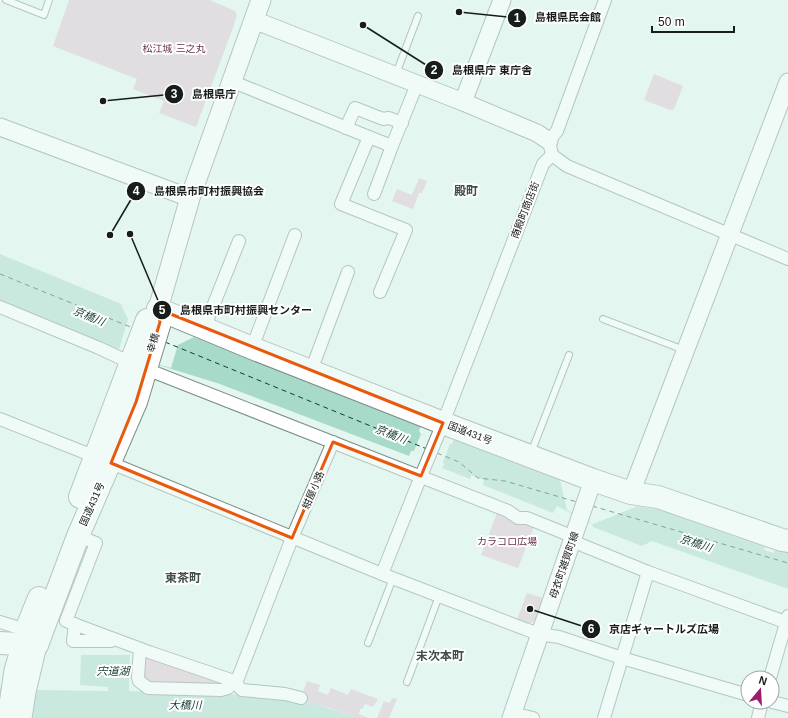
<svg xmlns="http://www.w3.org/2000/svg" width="788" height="718" font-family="Arial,'Noto Sans JP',sans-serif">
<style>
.green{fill:#dcc0ce}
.water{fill:#a8daca}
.pier{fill:#e4f6f0}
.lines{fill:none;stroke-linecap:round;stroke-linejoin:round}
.ferry{stroke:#113d32;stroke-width:1;stroke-dasharray:5 4;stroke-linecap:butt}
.lane-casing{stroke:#7c8d88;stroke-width:8}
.street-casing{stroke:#7c8d88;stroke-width:14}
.secondary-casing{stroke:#7c8d88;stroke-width:19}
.primary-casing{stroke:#7c8d88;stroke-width:21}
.highway-casing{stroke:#7c8d88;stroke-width:24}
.lane{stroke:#fff;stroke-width:6}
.street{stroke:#fff;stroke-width:12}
.secondary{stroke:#fff;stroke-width:17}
.primary{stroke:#fff;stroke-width:19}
.highway{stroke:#fff;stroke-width:22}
.marked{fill:none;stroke:#e8590c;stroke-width:3;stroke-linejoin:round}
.labels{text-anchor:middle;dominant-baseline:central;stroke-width:4;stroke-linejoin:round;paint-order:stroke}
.park-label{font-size:10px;fill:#673150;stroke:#fff}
.street-label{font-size:10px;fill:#171d1b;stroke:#fff}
.water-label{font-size:11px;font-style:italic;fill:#113d32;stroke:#fff}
.quarter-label{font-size:12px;font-weight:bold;fill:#404f4a;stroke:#fff}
.leader{fill:none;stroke:#171d1b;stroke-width:1.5}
.callout-dot{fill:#171d1b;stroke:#fff;stroke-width:1.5}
.mark-label{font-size:12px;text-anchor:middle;font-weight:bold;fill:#fff}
.callout-label{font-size:11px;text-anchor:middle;font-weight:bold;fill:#171d1b;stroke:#fff;stroke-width:4;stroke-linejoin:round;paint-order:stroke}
</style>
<rect width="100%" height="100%" fill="#e4f6f0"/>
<g class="green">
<path d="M69 0H210L235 11 237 15 234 25 196 127 159 113 164 101 133 89 137 79 53 46Z"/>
<path d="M654 74 683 86 674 109 670 110 644 100Z"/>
<path d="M419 178 427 181 422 193H419L413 209 392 201 397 189 412 195Z"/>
<path d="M497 513 514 522 520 524 525 523 534 527 518 568 481 555Z"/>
<path d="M527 593 543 598 535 621 527 625 516 622Z"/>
<path d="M145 655 221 680 223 685 149 683 145 681 141 668Z"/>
<path d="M307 681 320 685 318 691 328 695 331 688 348 695 351 689 378 699 373 707 365 704 362 709H360L359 714 368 718H359L326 707 300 700Z"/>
<path d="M392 698 397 699 389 718H377L384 701 390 703Z"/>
</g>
<g class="water">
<path d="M0 254 136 310 142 318 194 337 421 426 419 431 421 434 450 444H452L454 438 560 480 640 507 657 509 765 547 764 550 774 553 776 547 788 551V589L652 541 642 546 593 527 592 524 557 506 553 513 483 485 484 480 471 475 470 479 442 468 444 464 443 462 414 451H411L409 456 217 383 139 359 64 326 0 301Z"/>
<path d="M81 655H130L129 691 257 695 312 703 359 718H0V687L39 690 108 691V687L80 685Z"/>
</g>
<g class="pier">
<path d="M121 304 136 310 142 318 194 337 178 345 171 368 139 359 119 350 128 319Z"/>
<path d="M421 434 450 444 443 462 414 451Z"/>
<path d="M560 480 638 506 593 524 567 510Z"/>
</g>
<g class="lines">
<g class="ferry">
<path d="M0 274 133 328"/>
<path d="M165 342 427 449"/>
<path d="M437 453 459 462 478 478 505 481 577 502"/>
<path d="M592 506 788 563"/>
</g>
<g class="lane-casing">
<g id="lane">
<path d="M6 0 44 15 49 0"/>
<path d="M396 74 418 16"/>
<path d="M603 319 684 350"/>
<path d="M531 453 569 355"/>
<path d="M368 643 393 578"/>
<path d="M407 682 439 596"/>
</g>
</g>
<g class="street-casing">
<g id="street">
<path d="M231 81 369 137 341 204 406 230 380 292"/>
<path d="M346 128 355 108 383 119 389 118 402 123"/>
<path d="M369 137 392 146 417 84"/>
<path d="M552 155 567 166 788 259"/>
<path d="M374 194 392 146"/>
<path d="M0 307 99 348 131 363"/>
<path d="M204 329 239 241"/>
<path d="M252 348 295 235"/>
<path d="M146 369 508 511 518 518H527L574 537"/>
<path d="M311 371 348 272"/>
<path d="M0 419 111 463 382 574 525 629 539 634 559 637 622 658 748 695"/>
<path d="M78 536 96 543 66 621 149 652 231 680H235L238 678 292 538 333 442"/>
<path d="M572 541 648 572 788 623"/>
<path d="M382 574 421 476 443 423 543 164 552 155 549 141 557 131 605 0"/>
<path d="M0 622 26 630"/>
<path d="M75 624 73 641H111"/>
<path d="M140 649 138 677 139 681 148 688 221 690 228 688 235 680 239 687 242 690 285 694 301 698"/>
<path d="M770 678 788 616"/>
<path d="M772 702 788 706"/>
<path d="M512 713 533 718"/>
<path d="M604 718 648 572"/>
<path d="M758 718 762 702"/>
</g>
</g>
<g class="secondary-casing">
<g id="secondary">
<path d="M254 20 463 102 502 0"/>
<path d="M463 102 537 133 549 141"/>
<path d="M0 127 190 198"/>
<path d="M631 493 788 82"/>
<path d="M511 718 593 480"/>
</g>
</g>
<g class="primary-casing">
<g id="primary">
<path d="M158 309 190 198 261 0"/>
<path d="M7 718 14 670 26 631"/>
<path d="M22 718 26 692 37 645"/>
</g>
</g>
<g class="highway-casing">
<g id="highway">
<path d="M158 309 252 348 443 423 593 480 631 493 658 497 782 540 788 541"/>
<path d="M80 497 147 320"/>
<path d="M26 630 39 598"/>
<path d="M0 643 37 645"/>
<path d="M37 645 78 536 136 402 160 322 158 309"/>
</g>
</g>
<use href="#lane" class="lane"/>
<use href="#street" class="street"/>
<use href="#secondary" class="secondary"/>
<use href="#primary" class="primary"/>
<use href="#highway" class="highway"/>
</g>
<path d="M0 0H788V718H0ZM158 309 443 423 421 476 333 442 292 538 111 463 136 402 160 322Z" fill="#e4f6f0" fill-opacity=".55" fill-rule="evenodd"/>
<path class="marked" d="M158 309 443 423 421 476 333 442 292 538 111 463 136 402 160 322Z"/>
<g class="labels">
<g class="park-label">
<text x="174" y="48">松江城 三之丸</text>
<text x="507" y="541">カラコロ広場</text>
</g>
<g class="street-label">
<text transform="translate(525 210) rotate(-69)">南殿町商店街</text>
<text transform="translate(153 343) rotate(-73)">幸橋</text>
<text transform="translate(470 433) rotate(21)">国道431号</text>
<text transform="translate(313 490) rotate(-67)">紺屋小路</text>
<text transform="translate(92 504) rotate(-66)">国道431号</text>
<text transform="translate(564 565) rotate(-71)">母衣町雑賀町線</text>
</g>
<g class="water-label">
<text transform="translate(89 316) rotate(22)">京橋川</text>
<text transform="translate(391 434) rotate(21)">京橋川</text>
<text transform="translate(696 543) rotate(18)">京橋川</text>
<text x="113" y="671">宍道湖</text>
<text x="185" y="705">大橋川</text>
</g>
<g class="quarter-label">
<text x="466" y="191">殿町</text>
<text x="183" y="578">東茶町</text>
<text x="440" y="656">末次本町</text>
</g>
</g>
<path class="leader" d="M459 12L517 18M363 25L434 70M103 101L174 94M110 235L136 191M130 234L162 310M530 609L591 629"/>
<g class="callout-dot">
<circle cx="459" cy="12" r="4"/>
<circle cx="363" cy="25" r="4"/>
<circle cx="103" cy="101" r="4"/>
<circle cx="110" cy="235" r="4"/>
<circle cx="130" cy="234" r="4"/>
<circle cx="530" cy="609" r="4"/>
<circle cx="517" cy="18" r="10"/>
<circle cx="434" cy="70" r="10"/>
<circle cx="174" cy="94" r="10"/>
<circle cx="136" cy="191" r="10"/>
<circle cx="162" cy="310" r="10"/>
<circle cx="591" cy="629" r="10"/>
</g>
<g class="mark-label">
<text x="517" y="22">1</text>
<text x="434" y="74">2</text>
<text x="174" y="98">3</text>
<text x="136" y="195">4</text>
<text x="162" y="314">5</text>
<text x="591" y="633">6</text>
</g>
<g class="callout-label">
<text x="568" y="21">島根県民会館</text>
<text x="492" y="74">島根県庁 東庁舎</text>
<text x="214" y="98">島根県庁</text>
<text x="209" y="195">島根県市町村振興協会</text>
<text x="246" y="314">島根県市町村振興センター</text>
<text x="664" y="633">京店ギャートルズ広場</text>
</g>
<g transform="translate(760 690) rotate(18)"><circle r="19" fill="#ffffff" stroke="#a2a5a4"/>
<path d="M0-3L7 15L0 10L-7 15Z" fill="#9c1c70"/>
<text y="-6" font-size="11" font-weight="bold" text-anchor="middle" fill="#171d1b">N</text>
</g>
<path d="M652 26v6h82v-6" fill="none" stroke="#171d1b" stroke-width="2"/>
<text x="658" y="26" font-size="12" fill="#171d1b" stroke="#ffffff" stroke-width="3" paint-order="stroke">50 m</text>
</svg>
